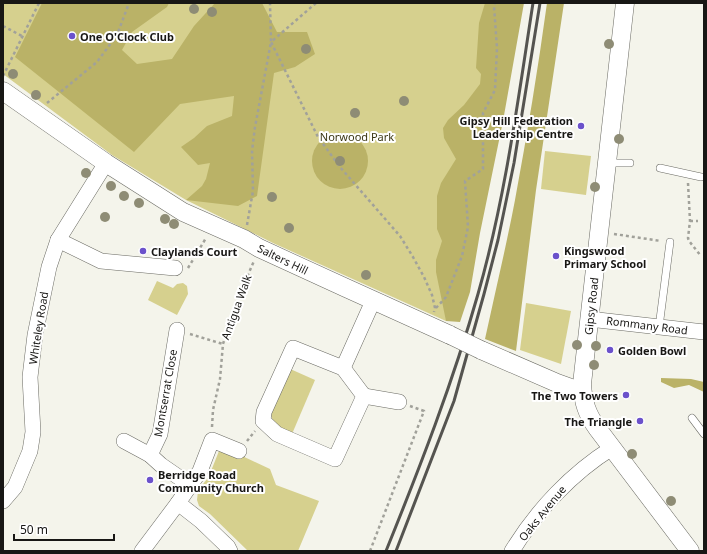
<svg xmlns="http://www.w3.org/2000/svg" width="707" height="554" font-family="'Noto Sans',sans-serif">
<style>
.green{fill:#d6d08e}
.forest{fill:#bab267}
.lines{fill:none;stroke-linecap:round;stroke-linejoin:round}
.service-casing{stroke:#6a6a63;stroke-width:8}
.minor-casing{stroke:#6a6a63;stroke-width:16}
.tertiary-casing{stroke:#6a6a63;stroke-width:19}
.path{stroke:#a1a19a;stroke-width:2.5;stroke-dasharray:3 3;stroke-linecap:butt}
.service{stroke:#fff;stroke-width:7}
.minor{stroke:#fff;stroke-width:15}
.tertiary{stroke:#fff;stroke-width:18}
.rail{stroke:#555450;stroke-width:3}
.tertiary-bridge-casing{stroke:#6a6a63;stroke-width:19;stroke-linecap:butt}
.tertiary-bridge{stroke:#fff;stroke-width:18}
.tree{fill:#8e8c75}
.poi-dot{fill:#6b51cb;stroke:#fff;stroke-width:1.5}
.labels{text-anchor:middle;dominant-baseline:central;stroke-width:4;stroke-linejoin:round;paint-order:stroke}
.poi-label{font-size:11px;font-weight:bold;fill:#181715;stroke:#fff;text-anchor:start}
.park-label{font-size:11px;fill:#3b3715;stroke:#fff}
.street-label{font-size:11px;fill:#181715;stroke:#fff}
</style>
<rect width="100%" height="100%" fill="#f4f4eb"/>
<g class="green">
<path d="M3 3H514L473 219 446 321 273 243 186 200 112 155 3 74Z"/>
<path d="M545 151 591 156 586 195 541 189Z"/>
<path d="M157 281 173 288 177 284 183 283 187 286 188 294 177 315 148 300Z"/>
<path d="M526 303 571 311 561 364 520 350Z"/>
<path d="M288 368 315 380 292 434 274 424 271 415 273 403Z"/>
<path d="M221 446 270 469 276 485 319 501 298 551H248L210 514 199 506 197 500 198 491 209 476Z"/>
</g>
<g class="forest">
<path d="M42 3H169L167 7 132 32 122 50 137 64 172 59 194 26 215 3H262L277 32H307L315 54 295 67 274 73 257 196 238 206 186 200 202 186 206 179 210 163 198 165 181 147 194 138 207 126 232 116 234 96 180 104 134 152 15 57Z"/>
<path d="M485 3H524L503 121 480 233 470 292 460 322 446 321 436 272V260L442 241 437 229V196L441 183 456 159 444 138 443 128 448 120 464 105 480 84 481 74 476 68 479 23Z"/>
<path d="M547 3H564L536 190 516 351 485 339C495 293 506 247 515 200 527 135 538 69 547 3Z"/>
<circle cx="340" cy="161" r="28"/>
<path d="M661 378 691 379 704 382V392L689 385 674 388 661 382Z"/>
</g>
<g class="lines">
<g class="service-casing">
<g id="service">
<path d="M608 163H630"/>
<path d="M660 168 701 177"/>
<path d="M659 327 670 242"/>
<path d="M692 418 704 434"/>
</g>
</g>
<g class="minor-casing">
<g id="minor">
<path d="M58 240 101 261 175 268"/>
<path d="M589 319 704 332"/>
<path d="M177 330 160 434 150 455 161 465 190 485"/>
<path d="M293 348 343 368 364 396 335 459 277 434 263 421 264 412Z"/>
<path d="M343 368 373 301"/>
<path d="M364 396 399 402"/>
<path d="M124 441 150 455"/>
<path d="M3 501 15 487 30 451 33 432 30 377 35 335 49 267 58 240 106 163"/>
<path d="M178 503 201 521 228 547 230 551"/>
<path d="M142 551 178 503 200 471 212 440 239 451"/>
<path d="M512 551C537 510 572 473 612 448"/>
</g>
</g>
<g class="tertiary-casing">
<g id="tertiary">
<path d="M625 3 582 384C583 402 587 414 597 428L690 551"/>
<path d="M3 91 106 163 183 212 244 239 259 248 344 287 450 335"/>
<path d="M481 350 557 383 582 392"/>
</g>
</g>
<g class="path">
<path d="M316 3 271 42 318 137 340 167 400 236 413 257 424 277 432 295 435 308 434 312"/>
<path d="M3 26 22 36"/>
<path d="M3 76 39 3"/>
<path d="M47 103 97 62 117 35 129 3"/>
<path d="M688 183 690 221 688 238 689 241 701 256"/>
<path d="M690 221H698"/>
<path d="M247 225 253 191 252 151 255 127 271 42 270 3"/>
<path d="M614 234 661 241"/>
<path d="M188 268 206 238"/>
<path d="M436 308 446 297 462 256 468 227 465 181 483 169V113L495 90 497 48 494 6 495 3"/>
<path d="M190 334 223 344"/>
<path d="M212 427 213 410 220 379 223 344 237 300 254 261"/>
<path d="M247 441 255 431"/>
<path d="M370 551 424 411 410 406"/>
</g>
<use href="#service" class="service"/>
<use href="#minor" class="minor"/>
<use href="#tertiary" class="tertiary"/>
<g class="rail">
<path d="M386 551C420 467 453 382 478 294 505 200 518 100 533 3"/>
<path d="M396 551 454 401 484 294 498 240 514 163 540 3"/>
</g>
<g class="tertiary-bridge-casing">
<path id="tertiary-bridge" d="M450 335 481 350"/>
</g>
<use href="#tertiary-bridge" class="tertiary-bridge"/>
</g>
<g class="tree">
<circle cx="194" cy="9" r="5"/>
<circle cx="212" cy="12" r="5"/>
<circle cx="609" cy="44" r="5"/>
<circle cx="306" cy="49" r="5"/>
<circle cx="13" cy="74" r="5"/>
<circle cx="36" cy="95" r="5"/>
<circle cx="404" cy="101" r="5"/>
<circle cx="355" cy="113" r="5"/>
<circle cx="619" cy="139" r="5"/>
<circle cx="340" cy="161" r="5"/>
<circle cx="86" cy="173" r="5"/>
<circle cx="111" cy="186" r="5"/>
<circle cx="595" cy="187" r="5"/>
<circle cx="124" cy="196" r="5"/>
<circle cx="272" cy="197" r="5"/>
<circle cx="139" cy="203" r="5"/>
<circle cx="105" cy="217" r="5"/>
<circle cx="165" cy="219" r="5"/>
<circle cx="174" cy="224" r="5"/>
<circle cx="289" cy="228" r="5"/>
<circle cx="366" cy="275" r="5"/>
<circle cx="577" cy="345" r="5"/>
<circle cx="596" cy="346" r="5"/>
<circle cx="594" cy="365" r="5"/>
<circle cx="632" cy="454" r="5"/>
<circle cx="671" cy="501" r="5"/>
</g>
<g class="poi-dot">
<circle cx="72" cy="36" r="4"/>
<circle cx="581" cy="126" r="4"/>
<circle cx="143" cy="251" r="4"/>
<circle cx="556" cy="256" r="4"/>
<circle cx="610" cy="350" r="4"/>
<circle cx="626" cy="395" r="4"/>
<circle cx="640" cy="421" r="4"/>
<circle cx="150" cy="480" r="4"/>
</g>
<g class="labels">
<g class="poi-label">
<text x="80" y="36">One O'Clock Club</text>
<text x="573" y="120" text-anchor="end">Gipsy Hill Federation<tspan x="573" dy="13">Leadership Centre</tspan></text>
<text x="564" y="250">Kingswood<tspan x="564" dy="13">Primary School</tspan></text>
<text x="151" y="251">Claylands Court</text>
<text x="618" y="350">Golden Bowl</text>
<text x="618" y="395" text-anchor="end">The Two Towers</text>
<text x="632" y="421" text-anchor="end">The Triangle</text>
<text x="158" y="474">Berridge Road<tspan x="158" dy="13">Community Church</tspan></text>
</g>
<g class="park-label">
<text x="357" y="136">Norwood Park</text>
</g>
<g class="street-label">
<text transform="translate(283 259) rotate(26)">Salters Hill</text>
<text transform="translate(591 306) rotate(-84)">Gipsy Road</text>
<text transform="translate(236 307) rotate(-70)">Antigua Walk</text>
<text transform="translate(647 325) rotate(7)">Rommany Road</text>
<text transform="translate(38 328) rotate(-81)">Whiteley Road</text>
<text transform="translate(165 393) rotate(-80)">Montserrat Close</text>
<text transform="translate(542 513) rotate(-51)">Oaks Avenue</text>
</g>
</g>
<rect width="707" height="554" fill="none" stroke="#181715" stroke-width="8"/>
<path d="M14 534v6h100v-6" fill="none" stroke="#181715" stroke-width="2"/>
<text x="20" y="534" font-size="12" fill="#181715" stroke="#ffffff" stroke-width="3" paint-order="stroke">50 m</text>
</svg>
